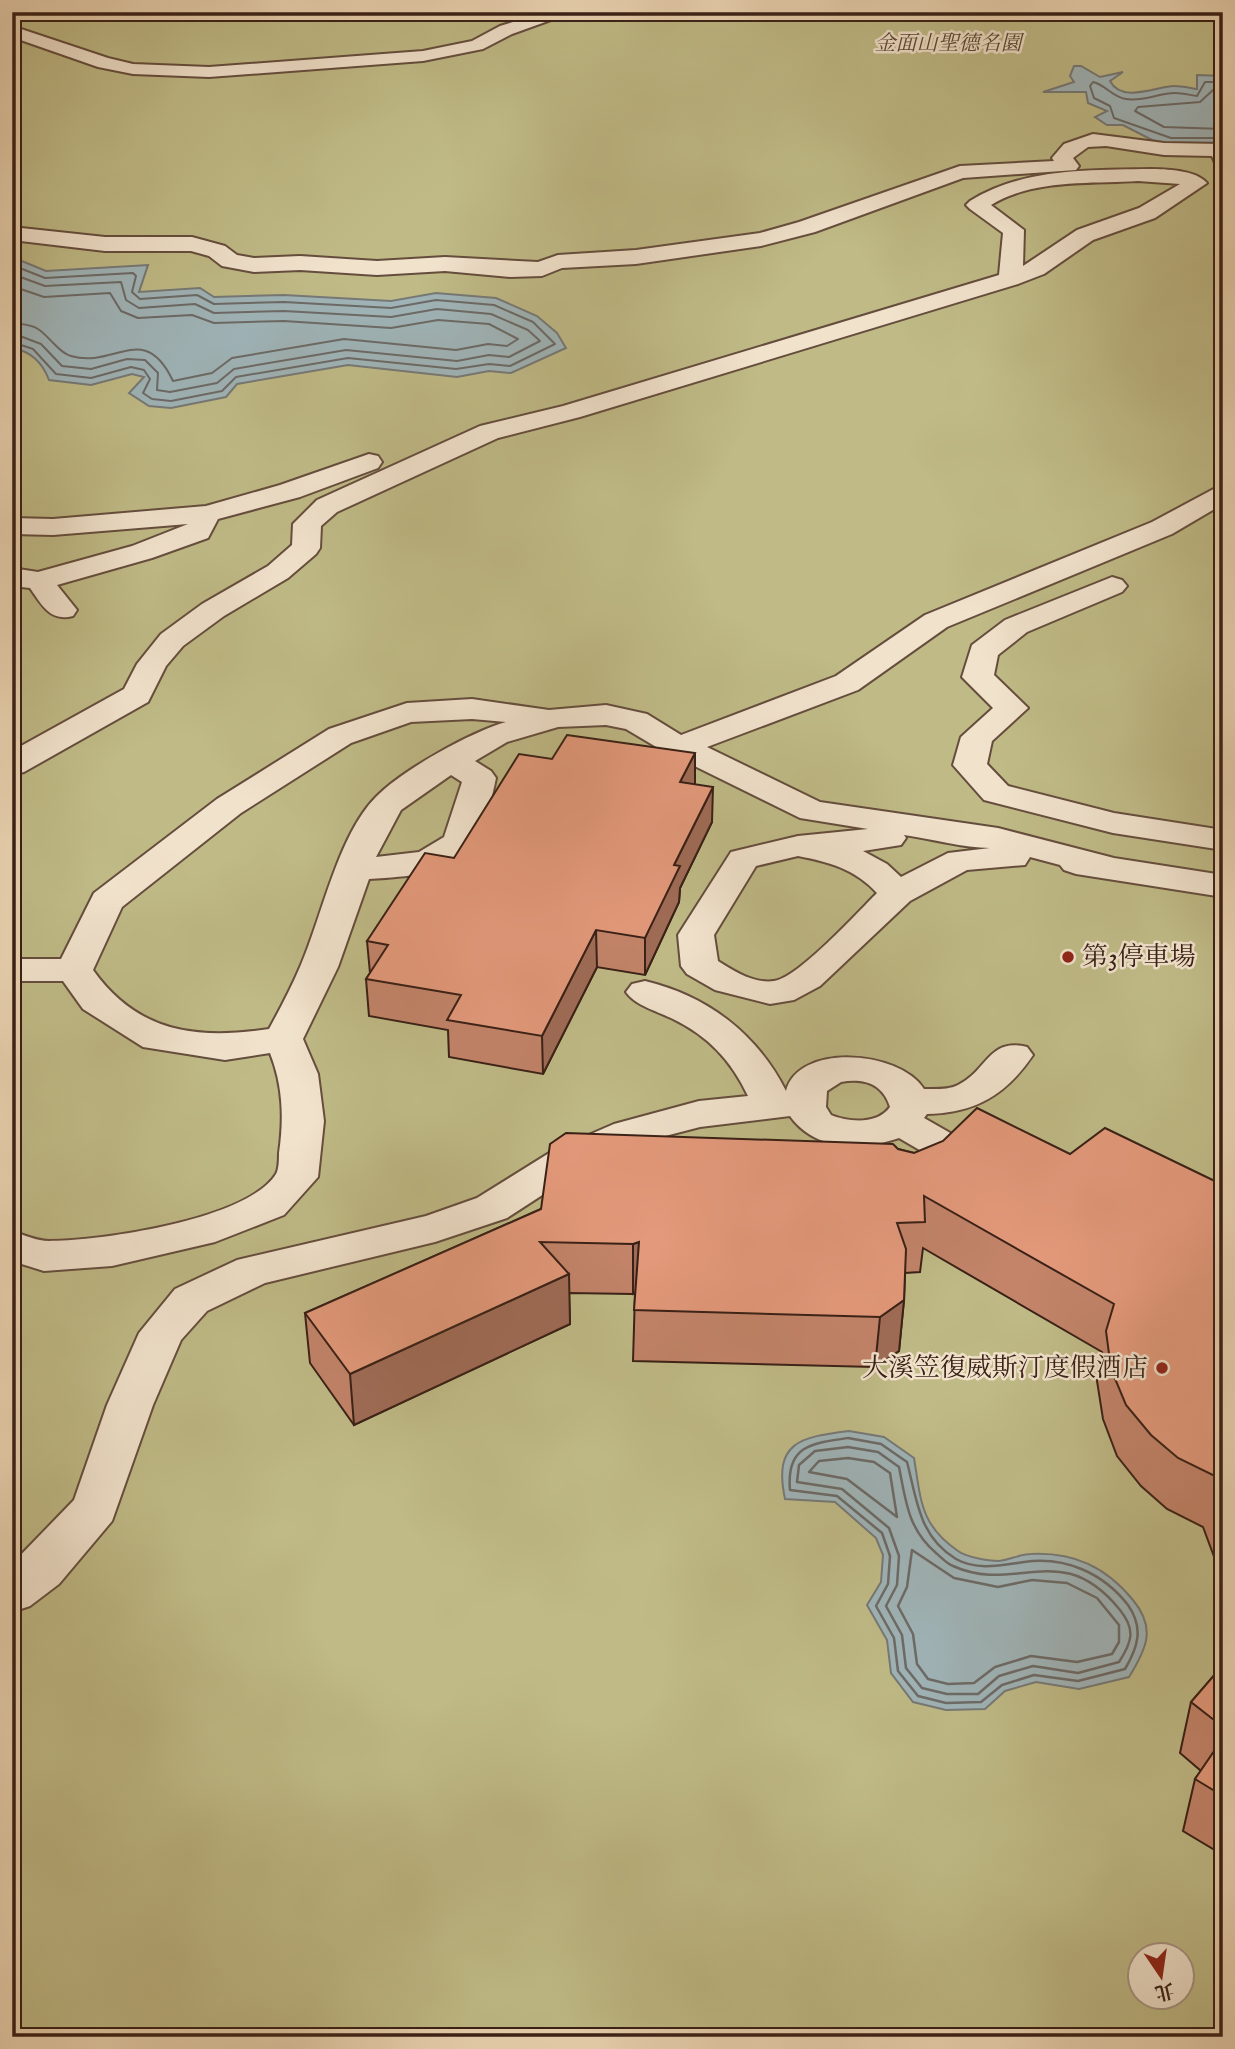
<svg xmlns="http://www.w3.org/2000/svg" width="1235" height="2049" font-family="'IM FELL English','Noto Serif TC',serif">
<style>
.green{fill:#bfba86;stroke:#7c6d4e;stroke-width:2;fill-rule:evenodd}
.water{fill:#9fb4b8;stroke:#767977;stroke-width:2}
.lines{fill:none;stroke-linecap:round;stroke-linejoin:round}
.shore-far1{stroke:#6c6a67;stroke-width:2}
.shore{stroke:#6c6a67;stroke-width:2.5}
.minor-casing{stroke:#654d3d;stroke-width:4}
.minor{fill:#f1e2cc;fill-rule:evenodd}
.wall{fill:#c3846a;stroke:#392016;stroke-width:2}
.shaded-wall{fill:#9f6b56;stroke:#392016;stroke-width:2}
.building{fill:#e3997b;stroke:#392016;stroke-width:2}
.poi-dot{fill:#8f2418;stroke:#f1e2cc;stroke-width:2.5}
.labels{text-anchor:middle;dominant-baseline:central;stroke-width:5;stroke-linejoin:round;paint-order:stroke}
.far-park-label{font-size:21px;font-style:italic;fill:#5a4632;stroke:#f1e2cc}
.poi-label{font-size:26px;fill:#392016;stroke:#f1e2cc;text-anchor:start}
</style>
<rect width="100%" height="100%" fill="#ead3b1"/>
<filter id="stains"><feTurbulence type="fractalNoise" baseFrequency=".00286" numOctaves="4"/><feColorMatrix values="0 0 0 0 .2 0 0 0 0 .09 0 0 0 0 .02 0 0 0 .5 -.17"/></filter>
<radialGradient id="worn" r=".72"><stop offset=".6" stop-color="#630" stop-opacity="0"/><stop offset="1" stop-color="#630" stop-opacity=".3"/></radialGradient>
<path class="green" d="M12 12H1223V2037H12ZM1140 1954H1182V1996H1140Z"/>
<g class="water">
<path d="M1074 66H1081L1100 77 1123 72 1110 81C1122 104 1158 86 1174 86 1182 86 1190 88 1197 89V75L1223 76V144L1177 145 1152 140 1123 125H1107L1095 117 1107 111 1088 103 1086 92H1043L1074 82 1070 76Z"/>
<path d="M12 257 46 271 148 265 139 292 200 288 214 297 284 295 391 301 436 293 496 298 537 316 557 333 566 348 511 373 489 371 457 377 348 365 237 384 226 397 171 408 149 406 129 393 144 377 132 374 91 385 49 380C43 364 31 351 12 348Z"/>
<path d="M849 1431 884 1437 914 1458C921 1500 920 1525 958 1551 966 1557 988 1561 999 1561 1010 1560 1020 1554 1031 1554 1074 1552 1106 1567 1133 1600 1156 1628 1147 1648 1129 1677L1079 1689 1036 1682 1005 1691 985 1709 946 1710 913 1702 891 1673 887 1640 867 1605 881 1582 883 1555 876 1538 835 1502 785 1499C773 1442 800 1437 849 1431Z"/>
</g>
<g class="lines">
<g class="shore-far1">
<path d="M1223 82H1205L1197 96C1190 95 1182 93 1175 93 1159 93 1143 102 1126 99 1112 97 1106 85 1093 82L1090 86 1094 98 1110 106 1114 118 1171 138H1223"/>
<path d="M1223 91 1213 90 1200 102 1138 107 1135 111 1164 127 1223 129"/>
<path d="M12 265 45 278 133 273 136 276 132 292 140 299 197 295 214 304 284 302 391 308 436 300 494 305 533 322 555 344 510 366 489 364 456 369 348 358 236 377 222 391 171 401 152 399 143 393 150 379 144 370 131 367 91 378 56 374 33 349 12 342"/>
<path d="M12 274 45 286 121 282 126 300 139 308 195 304 214 313 284 311 391 317 437 309 491 314 528 330 540 341 509 357 489 355 457 361 346 350 234 369 217 383 170 392 157 390 158 373 145 360 127 359 91 369 62 366 41 344 12 333"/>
<path d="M12 286 44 297 110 293 121 311 138 318 192 315 214 323 284 321 391 328 438 320 489 324 518 339 507 346 488 344 456 350 344 339 232 358 212 373 173 381C144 320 115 369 71 356 59 353 49 336 38 329 31 324 20 324 12 323"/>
</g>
<g class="shore">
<path d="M848 1438 881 1444 907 1462C917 1500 919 1537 956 1559 977 1571 1002 1565 1024 1562 1065 1556 1103 1573 1128 1605 1144 1628 1138 1647 1125 1669L1078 1681 1034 1675 1002 1685 981 1702 946 1703 918 1696 898 1671 894 1638 876 1606 888 1584 890 1556 882 1533 837 1496 790 1490C786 1446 811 1443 848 1438Z"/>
<path d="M848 1447 878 1452 899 1467C906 1502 908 1529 936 1553 941 1557 947 1564 953 1566 1017 1595 1061 1537 1120 1610 1136 1630 1132 1642 1119 1662L1078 1673 1033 1666 999 1676 978 1694H947L922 1688 906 1668 902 1635 886 1606 897 1585 899 1556 889 1528 842 1489 797 1482 799 1465 815 1451Z"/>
<path d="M848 1458 874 1462 890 1473 897 1517 847 1479 809 1472 819 1461Z"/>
<path d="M912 1550 954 1578 998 1587 1032 1580 1067 1583 1097 1598 1119 1625V1642L1112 1654 1077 1662 1031 1656 995 1667 974 1683 948 1684 928 1679 917 1664 913 1634 898 1606 907 1587Z"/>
</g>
<g class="minor-casing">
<g id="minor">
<path d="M546 12H573L512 34 483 49 423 61 209 77 133 74 98 67 12 37V26L108 58 133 64 209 67 423 51 472 41 500 26Z"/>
<path d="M1093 134 1164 143 1223 144V167L1216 165 1212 156 1164 155 1106 146 1088 147 1073 158 1079 166 1076 170 963 178 815 232 761 246 636 264 562 268 542 276 510 277 445 271 377 275 300 270 254 272 222 266 209 256 191 251H105L12 240V227L105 237H192L225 246 237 255 254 258 300 256 377 261 445 257 538 262 558 255 636 250 760 233 799 222 960 166 1054 161 1052 158 1064 144Z"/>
<path d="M1150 169C1166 169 1196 170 1207 183L1155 218 1093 240 1044 274 1018 284 580 417 498 438 337 512 321 526 320 548 316 554 288 578 224 616 183 646 166 666 148 702 24 772 12 775V751L124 689 137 664 161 634 202 604 268 566 292 545 293 524 317 500 480 426 563 406 999 275 1003 233 970 209 966 205 970 201C1022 168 1090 170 1150 169ZM1138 181 1180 184 1139 208 1077 230 1023 266 1024 230 991 205C1033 179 1090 184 1138 181Z"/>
<path d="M369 454 378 456 382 462 378 468 300 497 218 519 208 538 152 558 57 585 77 610 73 616C50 622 42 605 30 588L12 586V568L38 572 132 546 188 524 53 535 12 534V518L53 519 206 506 280 485Z"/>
<path d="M1223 484V504L1172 534 947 627 858 690 707 747 820 802 998 828 1114 858 1223 875V897L1076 874 1064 870 1060 865 1030 857 1025 865 967 870 910 901 820 986 794 1000 770 1004 715 990 687 974 681 966 678 935 731 852 798 836 868 829 800 818 658 748 626 729 606 725 558 727 507 742 475 761 491 771 496 778C478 866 456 874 369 879L338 967 303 1039 318 1074 324 1121 318 1177 284 1215 215 1242 112 1266 44 1271 12 1261V1231C24 1235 37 1241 49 1241 100 1241 247 1220 276 1174 279 1169 279 1159 279 1153 284 1118 283 1086 270 1053L225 1060 143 1047 83 1009 63 981H12V959H61L94 893 217 799 329 729 407 703 472 699 549 710 606 705 647 714 681 735 836 676 925 615 1152 522ZM472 719 506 722C471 732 402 770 376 797 338 835 322 917 300 967 291 988 280 1009 269 1029 197 1040 138 1033 93 970L122 907 241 813 351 743 411 722ZM451 775 462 782 444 837 419 852 376 857 401 810ZM904 835C932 839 964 848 990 848L948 853 901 877 887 864 863 851 901 845 906 838ZM798 856C829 862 855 869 877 893 858 912 798 978 774 981 754 984 734 971 718 961L714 935 756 866Z"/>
<path d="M1112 577 1122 580 1127 586 1122 592 1027 632 998 655 994 675 1028 708 992 741 987 764 1008 786 1114 813 1223 830V850L1113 833 984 800 953 765 961 737 993 708 962 677 972 645 1005 620Z"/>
<path d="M645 981C708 996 757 1034 786 1091 798 1043 899 1050 924 1089 935 1089 948 1090 958 1085 987 1071 989 1037 1027 1047L1033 1055C1006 1095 975 1113 927 1114L924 1118 966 1142 972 1151C957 1174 933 1192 906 1185L900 1175 906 1165 923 1152 899 1138C861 1151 815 1151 790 1116L700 1127 642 1142 584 1168 507 1218 435 1242 265 1283 207 1311 181 1340 153 1405 112 1521 59 1584 30 1606 12 1612V1564L74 1500 107 1405 139 1333 175 1289 237 1260 426 1216 477 1198 554 1150 614 1124 699 1101 748 1096C731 1060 708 1036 673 1019 657 1011 636 1006 626 992L632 984ZM841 1082C864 1078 883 1084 890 1107 877 1125 849 1122 831 1115L826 1107 827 1091Z"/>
</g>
</g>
<use href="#minor" class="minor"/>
</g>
<g class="wall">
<path d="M695 784 712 822 680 888 679 902 645 975 597 967 543 1074 449 1057 448 1030 369 1016 366 979 370 973 367 941 454 858Z"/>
<path d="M898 1149 914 1153 1070 1154 1223 1185V1581L1203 1527 1167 1509 1141 1486 1117 1456 1103 1419 1097 1381 1102 1352 923 1248 920 1272 905 1273 904 1300 899 1351 875 1367 633 1361 635 1293 633 1294 569 1293 570 1324 354 1425 310 1363 305 1313 541 1209Z"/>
<path d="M1223 1665V1855L1183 1831 1195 1779 1201 1771 1180 1753 1191 1702Z"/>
</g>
<g class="shaded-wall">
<path d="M695 753V788L680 782Z"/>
<path d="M713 787 712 822 680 888 679 902 645 975V938L674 865Z"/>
<path d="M596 930 597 967 543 1074 542 1036Z"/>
<path d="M639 1242 638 1292 633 1294V1244Z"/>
<path d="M569 1274 570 1324 354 1425 350 1374Z"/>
<path d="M904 1300 899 1351 875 1367 880 1317Z"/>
</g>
<g class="building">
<path d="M567 735 695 753 680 782 713 787 674 865 680 866 645 938 596 930 542 1036 447 1020 461 995 366 979 388 945 367 941 425 853 454 858 519 754 552 759Z"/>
<path d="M977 1108 1070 1154 1105 1128 1223 1185V1498L1215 1476 1178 1458 1151 1435 1126 1405 1111 1369 1106 1331 1114 1304 924 1196 925 1222 897 1223 906 1249 904 1300 880 1317 634 1310 639 1242 633 1244 540 1242 569 1274 350 1374 305 1313 541 1209 550 1144 566 1133 893 1144 898 1149 914 1153 943 1141Z"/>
<path d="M1223 1665V1727L1191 1702Z"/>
<path d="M1223 1738V1796L1195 1779Z"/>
</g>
<g class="poi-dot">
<circle cx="1068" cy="957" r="7"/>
<circle cx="1162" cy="1368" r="7"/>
</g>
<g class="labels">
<g class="far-park-label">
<text x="948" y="44">金面山聖德名園</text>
</g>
<g class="poi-label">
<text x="1082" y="957">第3停車場</text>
<text x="1148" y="1368" text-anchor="end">大溪笠復威斯汀度假酒店</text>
</g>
</g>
<rect width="1235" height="2049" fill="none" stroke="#ead3b1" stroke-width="42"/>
<rect x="14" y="14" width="1207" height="2021" fill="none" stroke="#392016" stroke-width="3.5"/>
<rect x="21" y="21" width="1193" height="2007" fill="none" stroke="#392016" stroke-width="2"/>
<g transform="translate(1161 1976) rotate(167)"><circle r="33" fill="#f1e2cc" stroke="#a79483" stroke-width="2"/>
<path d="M0-5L12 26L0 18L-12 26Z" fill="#8f2418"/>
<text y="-10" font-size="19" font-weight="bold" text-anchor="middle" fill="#392016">北</text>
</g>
<rect width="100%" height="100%" filter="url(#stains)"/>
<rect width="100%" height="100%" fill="url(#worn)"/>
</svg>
